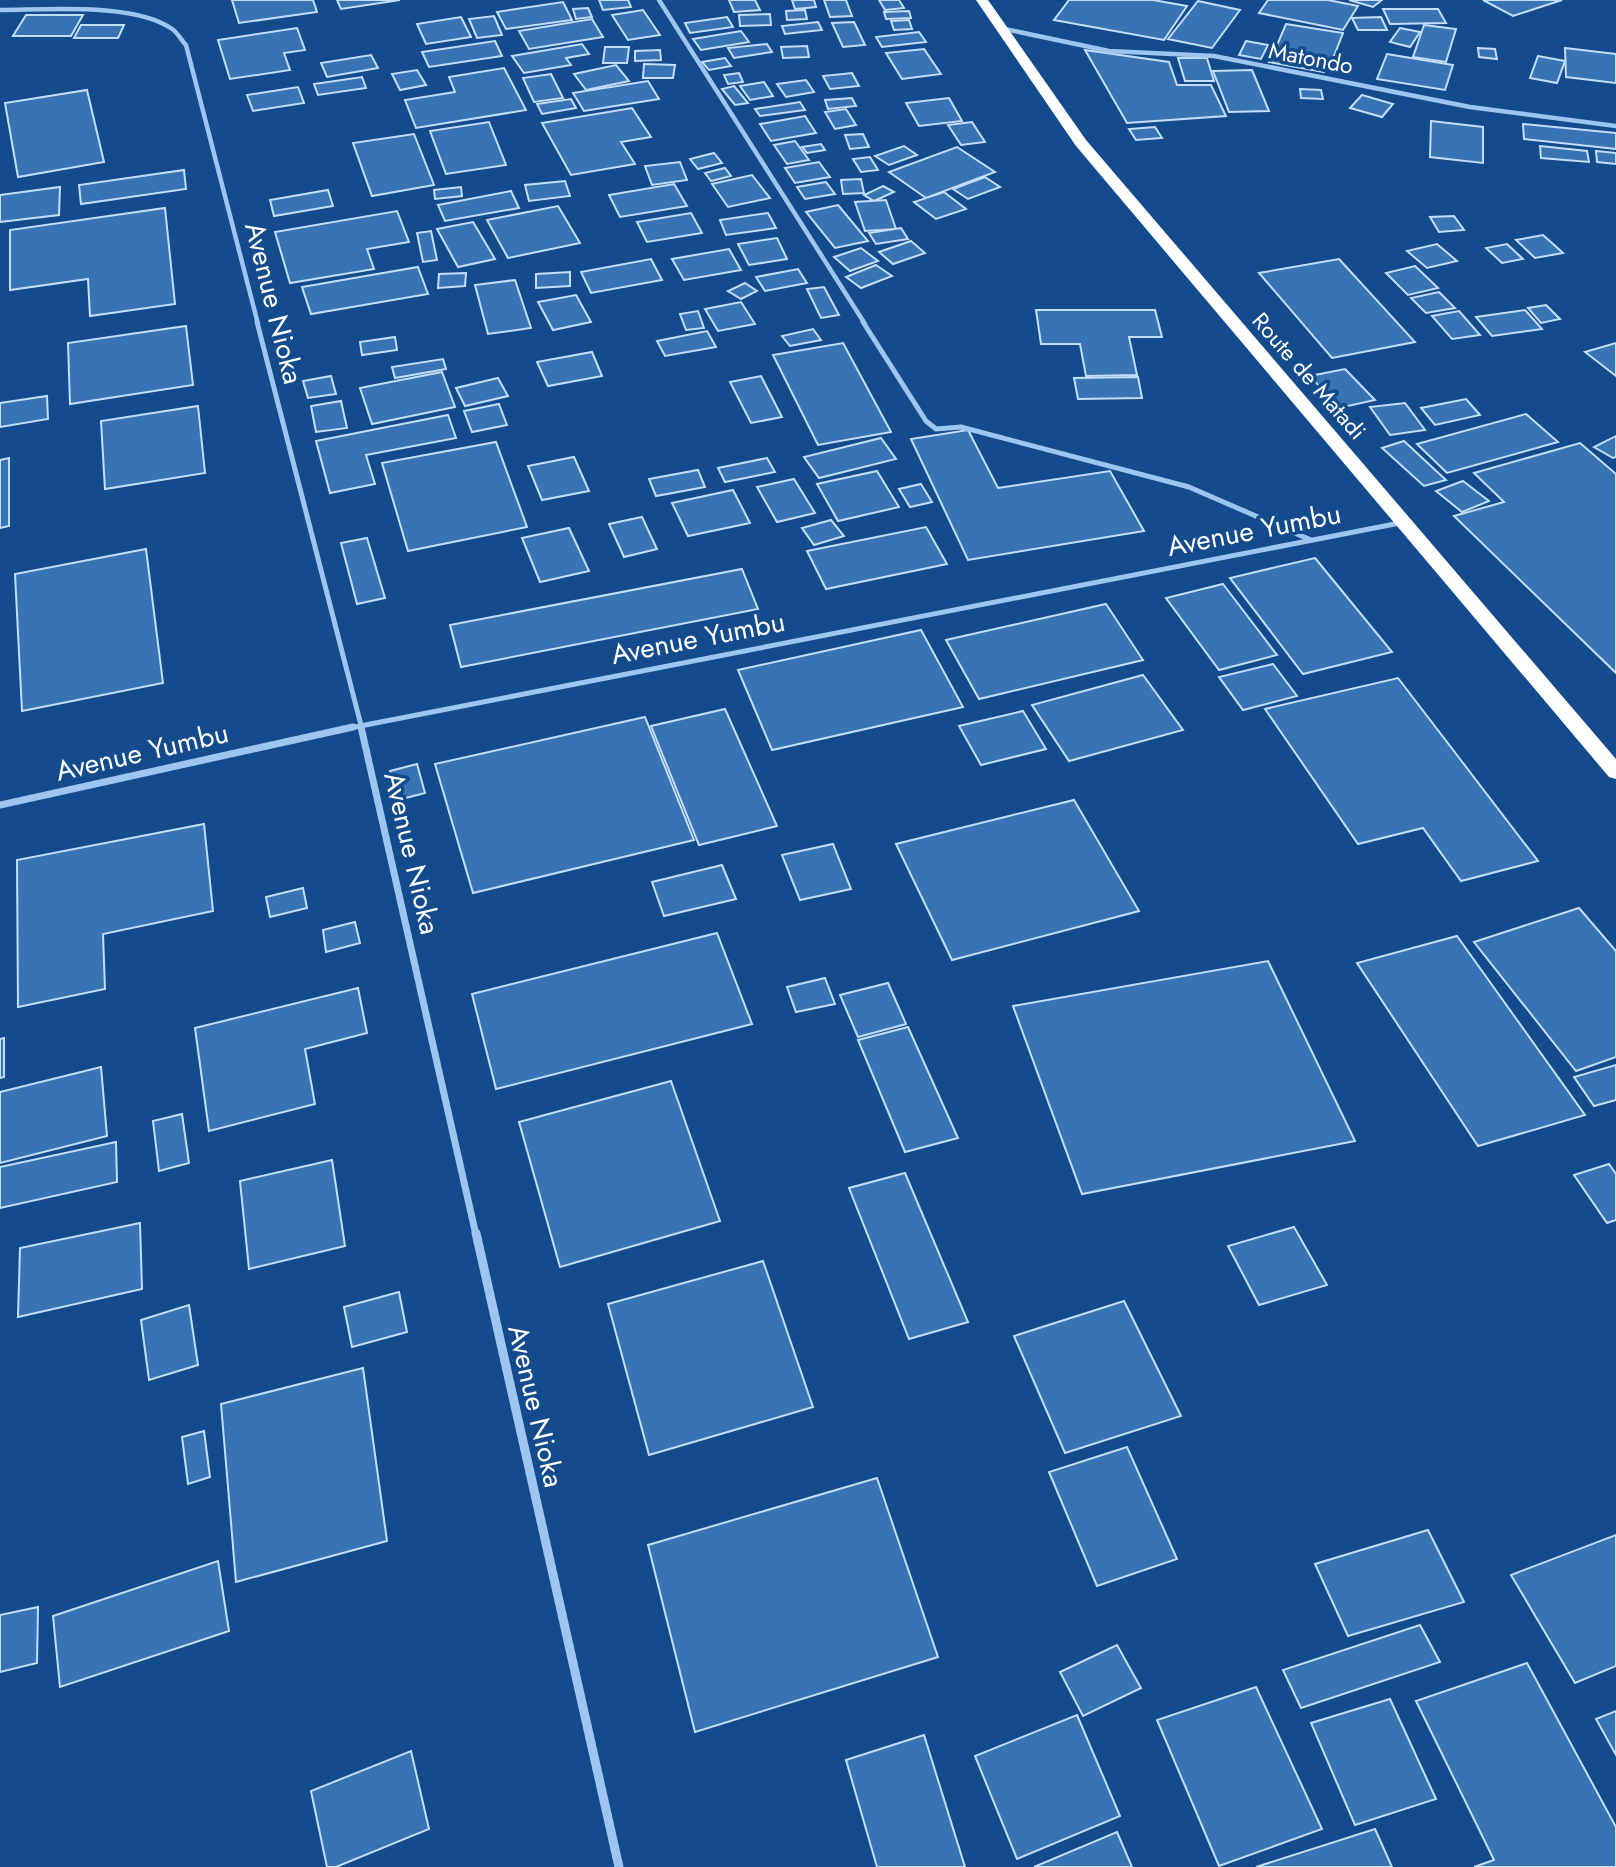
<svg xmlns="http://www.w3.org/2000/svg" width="1616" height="1867" font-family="Jost,sans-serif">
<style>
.building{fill:#3873b3;stroke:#c3defb;stroke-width:2}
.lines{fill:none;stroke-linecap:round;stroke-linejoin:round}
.street-far3{stroke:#9dc5f0;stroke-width:4.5}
.street-far2{stroke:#9dc5f0;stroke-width:5}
.street-far1{stroke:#9dc5f0;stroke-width:7}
.street{stroke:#9dc5f0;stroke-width:9}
.highway{fill:#fff;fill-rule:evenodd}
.labels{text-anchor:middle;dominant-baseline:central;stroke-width:7;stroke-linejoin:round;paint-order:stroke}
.far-street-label{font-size:23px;fill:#fff;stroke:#144b8c}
.street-label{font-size:28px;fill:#fff;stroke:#144b8c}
</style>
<rect width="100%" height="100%" fill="#144b8c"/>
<g class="building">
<path d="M232 0H313L317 12 239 23Z"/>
<path d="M337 0H400L341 9Z"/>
<path d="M599 0H628L631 7 603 10Z"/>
<path d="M729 0H755L760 10 734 12Z"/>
<path d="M792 0H814L816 7 795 9Z"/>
<path d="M824 0H846L852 16 830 17Z"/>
<path d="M879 0H899L904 8 885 10Z"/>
<path d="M1069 0H1153L1187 6 1164 40 1054 20Z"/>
<path d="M1268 0H1328L1358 6 1343 30 1259 13Z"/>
<path d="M1349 0H1382L1373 7Z"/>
<path d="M1483 0H1562L1513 16Z"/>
<path d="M1198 1 1240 10 1212 48 1168 39Z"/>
<path d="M563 2 572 20 506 29 497 12Z"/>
<path d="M588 8 592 17 576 19 573 9Z"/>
<path d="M1383 9H1438L1446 23 1390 24Z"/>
<path d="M643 10 660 35 628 40 612 15Z"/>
<path d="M805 10 807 19 787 20 786 11Z"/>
<path d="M909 11 911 18 886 19 884 12Z"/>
<path d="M770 14 771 25 740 26 739 15Z"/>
<path d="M26 15H83L71 36H13Z"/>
<path d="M494 16 502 35 477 38 469 19Z"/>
<path d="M461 17 471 37 426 44 417 24Z"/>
<path d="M727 17 733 27 690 33 685 23Z"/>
<path d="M1381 17 1387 30H1358L1352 18Z"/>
<path d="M592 19 603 37 529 49 519 31Z"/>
<path d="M909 20 912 29 894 30 891 21Z"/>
<path d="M818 22 822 30 785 34 782 26Z"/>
<path d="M854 22 865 45 843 47 832 23Z"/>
<path d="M1286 24 1343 33 1332 61 1274 52Z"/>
<path d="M81 25H124L118 38H74Z"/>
<path d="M1424 25 1456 29 1446 62 1413 57Z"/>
<path d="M297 28 305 50 284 53 290 70 230 79 218 40Z"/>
<path d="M1400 28 1420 32 1410 47 1390 42Z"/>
<path d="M741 31 749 42 701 50 693 39Z"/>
<path d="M919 32 926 42 882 47 876 37Z"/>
<path d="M495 41 502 56 429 67 422 52Z"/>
<path d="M1246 41 1268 45 1261 59 1239 55Z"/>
<path d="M582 44 589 54 566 58 571 65 524 73 512 56Z"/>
<path d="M767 44 772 52 734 58 728 48Z"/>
<path d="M807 46 809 57 783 58 781 47Z"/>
<path d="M605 47H629L627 63H603Z"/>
<path d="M1478 48 1495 49 1497 59 1479 57Z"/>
<path d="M1565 48 1616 54V83L1566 77Z"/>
<path d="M924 49 941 74 902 79 886 53Z"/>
<path d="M660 50 661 60 635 61V51Z"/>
<path d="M1085 50 1169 62 1177 85H1211L1226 116 1127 123Z"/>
<path d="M1387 54 1453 65 1445 90 1377 79Z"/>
<path d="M371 55 378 68 327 77 321 63Z"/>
<path d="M1273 55 1327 64 1324 72 1269 62Z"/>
<path d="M1538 56 1565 61 1557 83 1530 78Z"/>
<path d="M725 58 731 66 709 70 702 62Z"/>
<path d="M1178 58H1207L1214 81H1185Z"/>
<path d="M644 64 675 65 673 78H643Z"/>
<path d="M616 65 629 81 586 90 574 74Z"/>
<path d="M504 68 526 110 416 128 405 100 455 92 449 77Z"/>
<path d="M417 70 426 85 400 90 392 74Z"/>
<path d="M1252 70 1269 111 1229 112 1213 71Z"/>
<path d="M739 73 743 82 728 84 724 75Z"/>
<path d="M852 73 859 86 830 89 823 76Z"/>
<path d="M551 74 563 98 534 102 523 78Z"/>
<path d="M362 77 366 88 318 95 314 84Z"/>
<path d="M806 80 814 92 786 97 777 84Z"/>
<path d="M648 81 659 99 584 111 573 93Z"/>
<path d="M764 82 773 96 750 100 740 86Z"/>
<path d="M734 86 748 103 735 105 722 89Z"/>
<path d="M298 87 304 103 253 111 247 95Z"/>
<path d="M1300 89 1321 90 1323 99 1301 98Z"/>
<path d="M87 90 104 162 18 177 5 103Z"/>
<path d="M1362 95 1393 104 1382 117 1350 108Z"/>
<path d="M852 98 856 106 828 109 825 100Z"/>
<path d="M949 98 962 121 919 126 906 103Z"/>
<path d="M571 99 576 108 542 114 537 104Z"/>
<path d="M800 102 805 110 760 116 755 109Z"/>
<path d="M632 108 651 137 621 142 635 164 571 175 542 123Z"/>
<path d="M846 109 856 125 835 129 825 112Z"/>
<path d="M805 116 816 133 771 141 760 124Z"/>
<path d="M1431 121 1483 127V163L1430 157Z"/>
<path d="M489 122 506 165 446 174 430 131Z"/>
<path d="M972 122 985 142 961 145 948 125Z"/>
<path d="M1523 124 1616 133V149L1524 139Z"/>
<path d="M1155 127 1162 138 1136 140 1129 129Z"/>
<path d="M414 134 434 185 372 196 353 143Z"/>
<path d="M863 134 869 147 850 149 845 135Z"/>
<path d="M795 141 809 160 787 164 774 145Z"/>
<path d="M821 144 825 150 807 153 802 147Z"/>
<path d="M904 146 917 155 889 165 875 156Z"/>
<path d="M1540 146 1587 151 1589 162 1541 158Z"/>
<path d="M957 147 995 172 926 198 889 172Z"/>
<path d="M1596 151 1616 153V164L1597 162Z"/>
<path d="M714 153 722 163 698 169 690 159Z"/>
<path d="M870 157 878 170 861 172 853 159Z"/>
<path d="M680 162 687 180 652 185 645 166Z"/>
<path d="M819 162 830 177 795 183 785 168Z"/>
<path d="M725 168 731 176 711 181 705 173Z"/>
<path d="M184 170 186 189 81 204 79 185Z"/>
<path d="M752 175 770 198 728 207 712 184Z"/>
<path d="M985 177 1000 187 968 199 953 189Z"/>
<path d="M861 179 864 193 843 194 841 180Z"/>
<path d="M565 181 570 196 529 201 525 185Z"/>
<path d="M826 182 835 194 805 199 797 187Z"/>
<path d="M674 184 687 206 620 217 609 195Z"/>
<path d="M883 186 894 192 874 201 864 195Z"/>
<path d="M60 187 59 215 0 222V195Z"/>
<path d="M461 187 462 196 435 199 434 190Z"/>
<path d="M328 190 333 206 274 216 270 200Z"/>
<path d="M511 191 519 208 445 221 438 205Z"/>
<path d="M944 192 966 209 936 219 914 202Z"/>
<path d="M886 200 896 229 865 231 855 202Z"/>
<path d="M838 205 868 241 835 248 806 212Z"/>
<path d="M558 206 580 243 508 258 487 220Z"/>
<path d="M165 208 175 304 90 316 88 279 10 290V230Z"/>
<path d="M397 211 409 242 367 249 374 269 290 283 275 232Z"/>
<path d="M691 213 702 233 647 242 637 222Z"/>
<path d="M768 213 776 228 726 235 720 220Z"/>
<path d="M1454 216 1464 230 1439 232 1430 217Z"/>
<path d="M473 222 495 259 458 267 437 229Z"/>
<path d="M901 228 908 239 876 244 869 233Z"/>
<path d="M431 231 437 260 423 262 417 233Z"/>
<path d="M1543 235 1563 253 1535 258 1516 240Z"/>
<path d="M777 238 787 259 749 265 738 244Z"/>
<path d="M911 241 925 253 893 264 879 252Z"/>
<path d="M1437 244 1457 261 1427 268 1407 251Z"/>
<path d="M1507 244 1523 259 1502 263 1486 248Z"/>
<path d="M861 248 878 261 850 271 834 257Z"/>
<path d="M729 249 741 270 684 280 672 259Z"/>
<path d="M651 259 662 280 591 293 581 272Z"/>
<path d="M1339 259 1415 342 1332 358 1259 273Z"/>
<path d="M876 265 892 276 861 288 846 277Z"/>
<path d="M1415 266 1438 288 1408 295 1386 273Z"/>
<path d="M418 267 428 294 311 314 302 287Z"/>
<path d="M798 269 807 283 765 291 756 277Z"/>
<path d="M570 272V286L536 288V274Z"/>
<path d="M466 273 465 286 438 288 439 274Z"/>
<path d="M515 280 531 328 488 334 475 285Z"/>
<path d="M745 283 757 291 741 299 728 291Z"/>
<path d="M824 287 839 315 821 318 807 289Z"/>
<path d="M1439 292 1455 308 1426 313 1411 298Z"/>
<path d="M576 295 591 322 553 330 538 302Z"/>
<path d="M741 302 755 324 718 331 705 309Z"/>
<path d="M1546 305 1560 319 1541 323 1528 308Z"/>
<path d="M1036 310H1155L1162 337H1129L1137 375 1086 376 1080 344H1041Z"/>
<path d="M1525 310 1542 329 1492 336 1476 317Z"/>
<path d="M698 311 704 328 686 330 680 314Z"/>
<path d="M1459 311 1480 335 1452 339 1432 316Z"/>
<path d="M186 326 193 385 70 404 68 343Z"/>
<path d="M813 329 821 340 790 346 782 336Z"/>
<path d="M707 331 716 347 665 356 657 341Z"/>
<path d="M395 337 397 350 362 355 360 342Z"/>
<path d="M843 343 891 432 818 445 773 355Z"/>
<path d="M1616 343V376L1585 352Z"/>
<path d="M592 352 602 376 548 386 537 362Z"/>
<path d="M443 359 446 369 395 378 392 367Z"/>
<path d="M1345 369 1375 400 1339 408 1310 376Z"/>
<path d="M442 372 455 407 372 424 360 388Z"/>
<path d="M331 376 336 394 308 398 303 381Z"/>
<path d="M761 376 782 417 751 423 730 382Z"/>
<path d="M1138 377 1142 398 1078 399 1074 378Z"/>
<path d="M498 378 508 396 465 406 456 388Z"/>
<path d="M47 396 48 419 0 427V403Z"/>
<path d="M1466 399 1480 415 1435 425 1421 408Z"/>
<path d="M341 401 347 428 316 432 311 406Z"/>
<path d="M1405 403 1425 430 1390 435 1370 407Z"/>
<path d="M499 404 507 425 472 432 464 411Z"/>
<path d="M198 406 205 473 105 489 101 421Z"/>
<path d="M1526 414 1558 442 1447 473 1417 444Z"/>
<path d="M448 415 456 438 366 455 375 484 330 493 316 441Z"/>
<path d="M968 430 998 488 1110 471 1144 531 968 560 911 439Z"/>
<path d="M1616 436V457L1613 458 1594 447Z"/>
<path d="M881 438 896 459 819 478 804 457Z"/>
<path d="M1404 441 1446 480 1424 486 1382 448Z"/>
<path d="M496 442 527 527 408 551 382 463Z"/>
<path d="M1580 443 1616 474V673L1454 516 1504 502 1474 473Z"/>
<path d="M574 457 589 491 542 500 528 466Z"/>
<path d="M9 458V526L0 528V460Z"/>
<path d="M767 458 775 472 725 482 718 468Z"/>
<path d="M698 470 705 487 656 496 649 479Z"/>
<path d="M877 471 899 507 838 521 817 484Z"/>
<path d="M794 479 815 513 777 522 757 487Z"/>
<path d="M1463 481 1489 501 1462 512 1436 491Z"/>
<path d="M921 484 932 502 910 507 899 489Z"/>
<path d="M733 490 750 523 688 536 672 503Z"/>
<path d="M642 517 657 549 624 557 609 524Z"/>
<path d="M831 520 844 536 814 545 802 528Z"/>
<path d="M926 527 947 564 826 589 807 551Z"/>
<path d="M569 528 589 571 540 582 522 538Z"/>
<path d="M367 538 385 598 357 604 341 543Z"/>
<path d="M146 549 163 683 22 711 15 574Z"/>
<path d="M1315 558 1392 652 1303 674 1230 578Z"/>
<path d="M742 569 758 609 461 667 450 625Z"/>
<path d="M1223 584 1277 655 1219 670 1166 598Z"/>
<path d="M1106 604 1143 660 979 699 946 640Z"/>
<path d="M921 630 963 707 772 750 738 670Z"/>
<path d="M1273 664 1297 696 1243 710 1219 677Z"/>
<path d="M1143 675 1183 730 1069 761 1032 705Z"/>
<path d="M1398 678 1538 861 1461 881 1423 828 1358 844 1265 709Z"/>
<path d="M725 709 777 826 699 845 651 726Z"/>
<path d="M1023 711 1046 749 981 765 959 726Z"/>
<path d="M645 717 694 840 473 893 435 764Z"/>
<path d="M417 764 425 793 398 800 390 771Z"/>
<path d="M1074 800 1139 911 952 960 896 844Z"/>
<path d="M204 824 213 911 103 934 105 989 18 1007 17 860Z"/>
<path d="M833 844 851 889 800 900 782 855Z"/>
<path d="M722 865 736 899 664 916 652 882Z"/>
<path d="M303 888 307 908 270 917 266 897Z"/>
<path d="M1579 908 1616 951V1057L1576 1071 1474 942Z"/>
<path d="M355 922 360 943 326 952 323 930Z"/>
<path d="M717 933 752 1024 496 1089 472 994Z"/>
<path d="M1457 936 1585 1115 1478 1146 1357 963Z"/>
<path d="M1268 961 1355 1141 1082 1194 1013 1006Z"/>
<path d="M825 978 835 1004 796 1012 787 987Z"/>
<path d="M888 983 906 1024 858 1037 840 995Z"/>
<path d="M358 988 367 1033 305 1049 315 1104 209 1131 195 1028Z"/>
<path d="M908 1027 958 1138 905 1152 858 1040Z"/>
<path d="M4 1038V1077L0 1078V1039Z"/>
<path d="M1616 1065V1100L1594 1106 1574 1077Z"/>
<path d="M101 1067 107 1136 0 1163V1092Z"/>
<path d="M671 1081 720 1221 560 1267 519 1122Z"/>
<path d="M182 1114 189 1163 159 1171 153 1121Z"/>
<path d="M116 1142 117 1182 0 1208V1167Z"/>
<path d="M332 1160 345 1246 249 1269 240 1181Z"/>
<path d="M1609 1164 1616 1174V1220L1607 1223 1574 1175Z"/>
<path d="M905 1173 968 1322 909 1339 849 1188Z"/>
<path d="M140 1223 142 1289 18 1317 20 1248Z"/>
<path d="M1294 1227 1327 1285 1259 1305 1228 1246Z"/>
<path d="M763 1261 813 1407 649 1455 608 1304Z"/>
<path d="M399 1292 407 1332 352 1347 344 1307Z"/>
<path d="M1124 1301 1181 1416 1065 1453 1014 1336Z"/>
<path d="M189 1305 198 1365 149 1380 141 1320Z"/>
<path d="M363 1368 387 1541 236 1582 221 1404Z"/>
<path d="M204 1431 210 1477 188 1484 182 1437Z"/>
<path d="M1127 1447 1177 1559 1097 1586 1049 1472Z"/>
<path d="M877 1478 938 1657 695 1732 648 1545Z"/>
<path d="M1428 1530 1464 1602 1348 1636 1315 1564Z"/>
<path d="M1616 1535V1666L1575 1683 1511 1575Z"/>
<path d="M218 1561 229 1631 60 1687 53 1616Z"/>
<path d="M38 1607 37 1663 0 1672V1615Z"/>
<path d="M1420 1625 1440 1662 1301 1708 1283 1670Z"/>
<path d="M1117 1645 1141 1688 1083 1716 1060 1672Z"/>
<path d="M1527 1663 1616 1827V1867H1474L1494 1860 1416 1701Z"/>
<path d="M1256 1687 1322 1829 1219 1866 1157 1720Z"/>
<path d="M1390 1699 1436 1799 1355 1825 1311 1723Z"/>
<path d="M1616 1711V1755L1596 1719Z"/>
<path d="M1077 1715 1120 1816 1017 1859 975 1756Z"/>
<path d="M924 1735 965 1867H877L846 1760Z"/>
<path d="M411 1751 429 1829 336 1867H327L311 1791Z"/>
<path d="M1375 1829 1392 1867H1256Z"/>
<path d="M1117 1832 1132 1867H1034Z"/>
</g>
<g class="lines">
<g class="street-far3">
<path d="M659 0 865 324"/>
<path d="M0 10C45 10 135 2 172 29 178 33 181 40 186 45L258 324"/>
<path d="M1000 28 1109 51 1214 56 1470 107 1616 126"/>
</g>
<g class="street-far2">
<path d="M257 322 362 729"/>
<path d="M863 322 926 421 936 429 961 427 1189 487 1311 540"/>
<path d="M345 729 1405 522"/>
</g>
<g class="street-far1">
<path d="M361 727 476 1235"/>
<path d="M0 805 353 727"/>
</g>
<path class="street" d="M476 1233 619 1867"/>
<path class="highway" d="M976 0H988L1086 140 1616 759V779L1609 777 1076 146Z"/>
</g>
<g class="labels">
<g class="far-street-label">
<text transform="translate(1311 58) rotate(11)">Matondo</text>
<text transform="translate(1309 376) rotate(49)">Route de Matadi</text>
</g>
<g class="street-label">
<text transform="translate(274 303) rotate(76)">Avenue Nioka</text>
<text transform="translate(1254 530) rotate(-11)">Avenue Yumbu</text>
<text transform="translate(698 638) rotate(-11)">Avenue Yumbu</text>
<text transform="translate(142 752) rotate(-13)">Avenue Yumbu</text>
<text transform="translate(412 853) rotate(77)">Avenue Nioka</text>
<text transform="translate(536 1406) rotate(77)">Avenue Nioka</text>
</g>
</g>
</svg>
